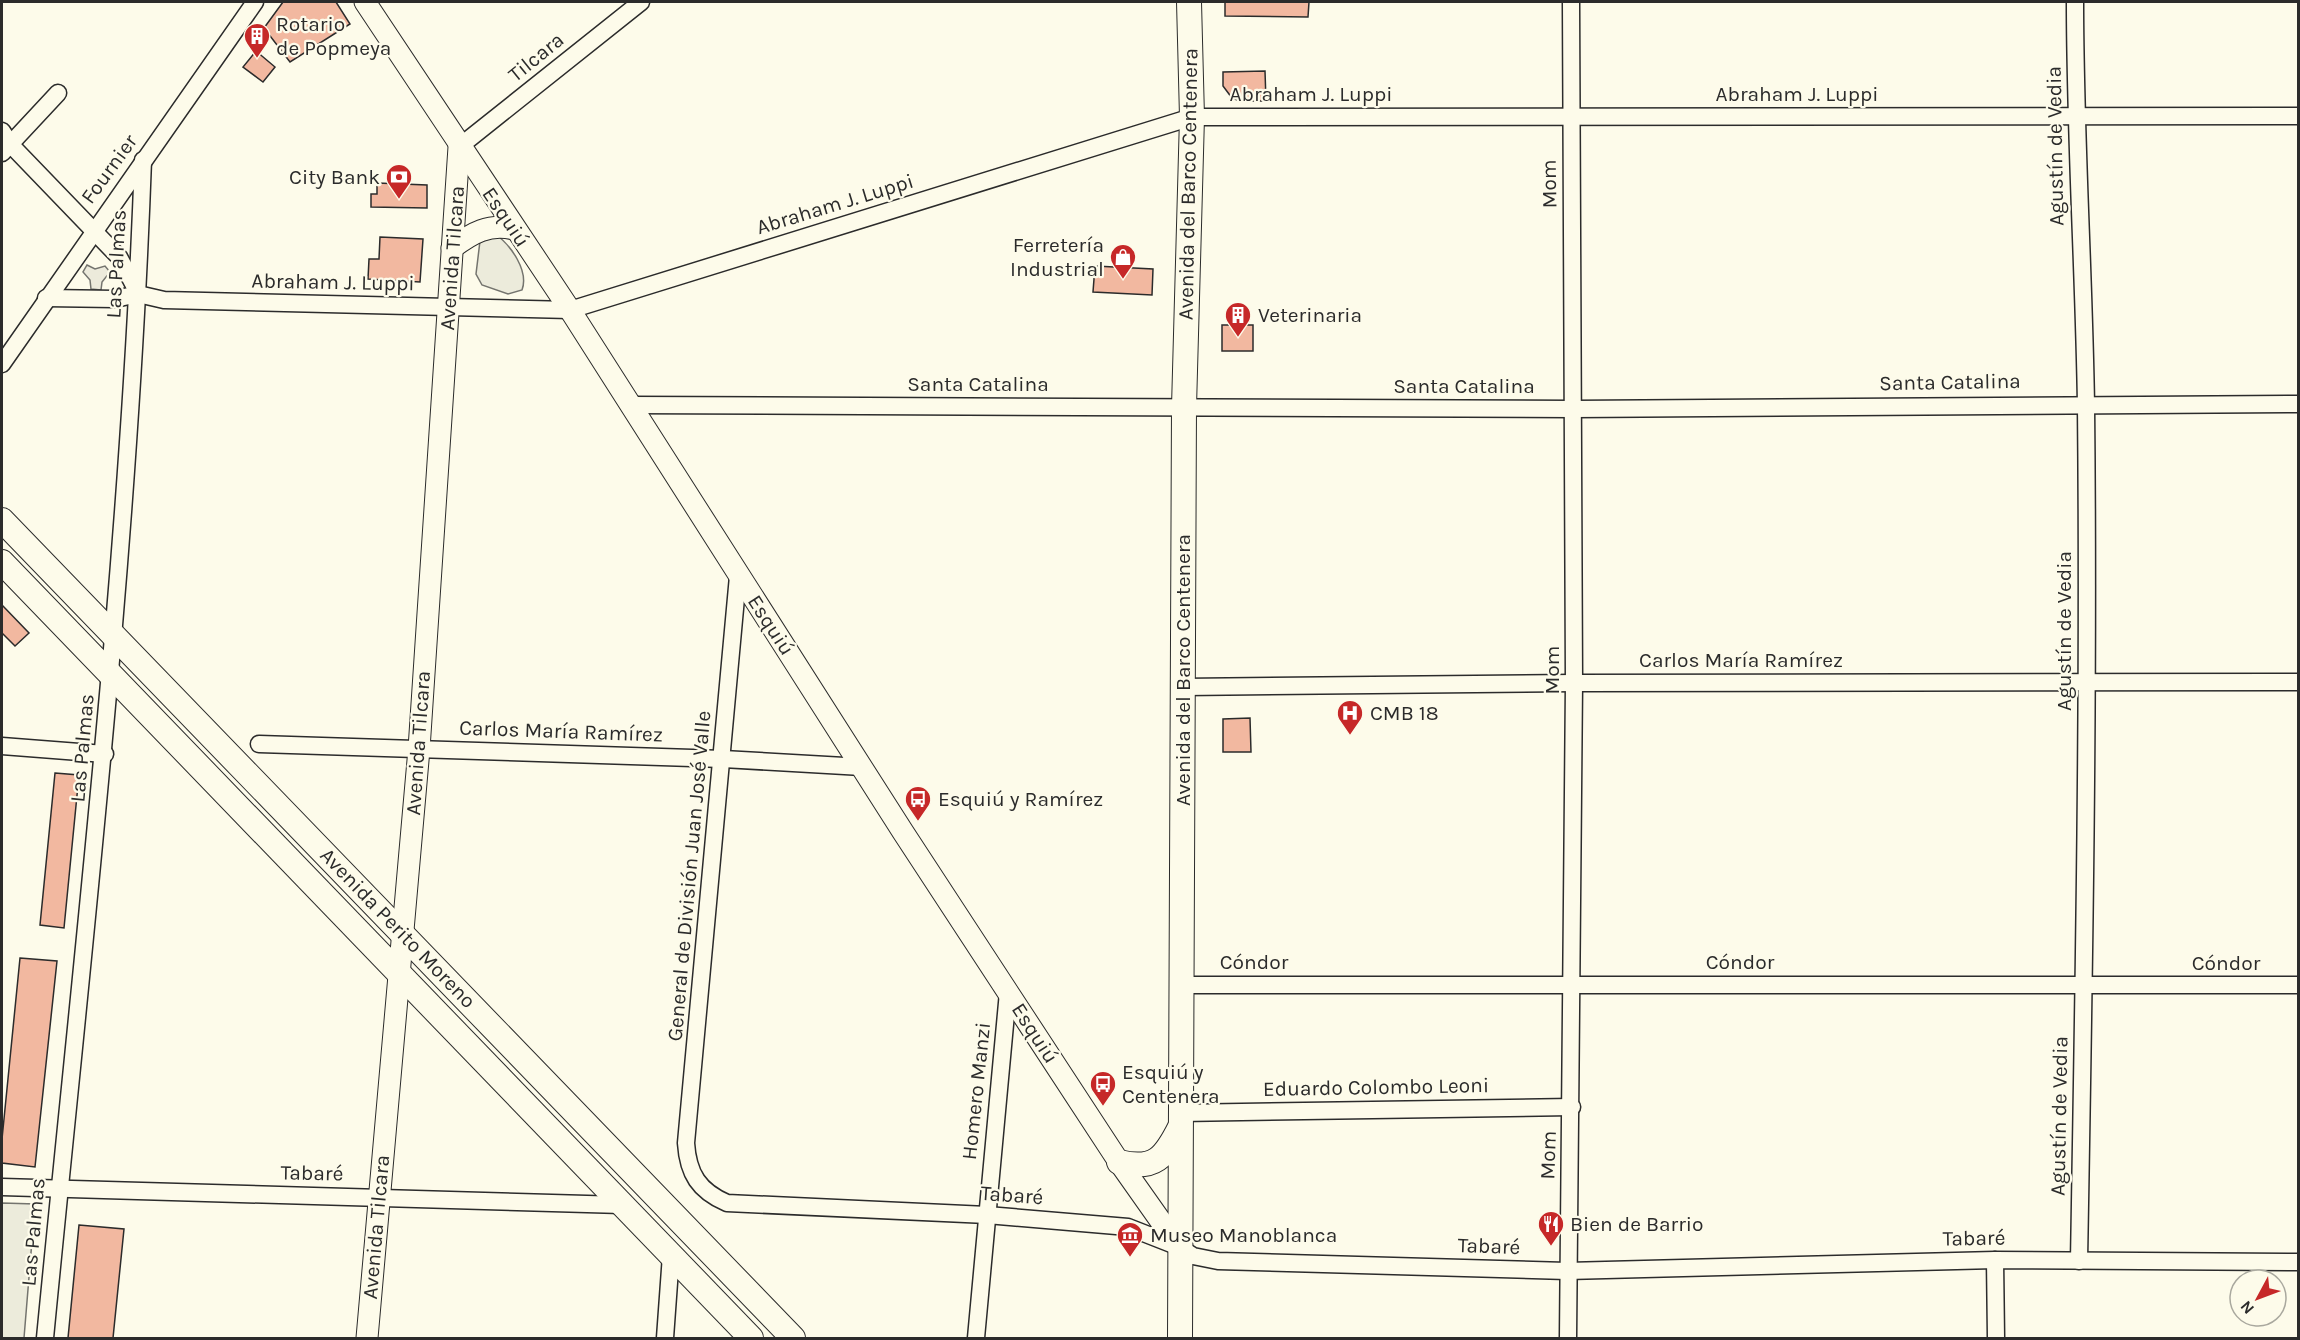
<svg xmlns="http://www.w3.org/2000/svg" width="2300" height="1340" font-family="Karla,sans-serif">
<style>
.green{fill:#ecebdb;stroke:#74746e;stroke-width:1.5}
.parking{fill:#eceadb;stroke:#74746e;stroke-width:1.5}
.building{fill:#f2b8a0;stroke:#2b2b2b;stroke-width:1.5}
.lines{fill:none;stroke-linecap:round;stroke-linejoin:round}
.minor-casing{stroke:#2b2b2b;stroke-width:19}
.tertiary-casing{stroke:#2b2b2b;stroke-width:23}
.secondary-casing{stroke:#2b2b2b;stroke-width:26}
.minor{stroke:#fdfbea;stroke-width:16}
.tertiary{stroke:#fdfbea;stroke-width:21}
.secondary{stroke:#fdfbea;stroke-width:24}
.labels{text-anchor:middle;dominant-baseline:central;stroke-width:4.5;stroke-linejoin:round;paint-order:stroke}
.poi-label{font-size:21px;fill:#2b2b2b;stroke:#fdfbea;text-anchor:start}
.street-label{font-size:21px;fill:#2b2b2b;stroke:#fdfbea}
</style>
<rect width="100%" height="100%" fill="#fdfbea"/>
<g class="green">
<path d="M495 234C511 245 529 271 522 290L508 294 482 285 476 274 480 241Z"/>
<path d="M2 1203 35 1204 24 1338H2Z"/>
</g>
<path class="parking" d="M87 265 95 269 105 266 110 272 102 282 101 290 91 289 90 280 83 272Z"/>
<g class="building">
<path d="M283 2H336L350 24 290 62 264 28Z"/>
<path d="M1225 2H1309L1308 17 1225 16Z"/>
<path d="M256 51 275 67 263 82 243 67Z"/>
<path d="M1265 71 1266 101H1240L1232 98 1223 86V72Z"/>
<path d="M377 183 427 185V208L371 207V194H377Z"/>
<path d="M380 237 423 239 420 282 368 279 369 259H379Z"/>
<path d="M1095 266 1153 269 1152 295 1093 292Z"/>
<rect x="1222" y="325" width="31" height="26"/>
<path d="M2 605 29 633 15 646 2 633Z"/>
<path d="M1250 718 1251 752H1223V719Z"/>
<path d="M55 773 79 775 64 928 40 925Z"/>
<path d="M20 958 57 961 35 1167 2 1163V1139Z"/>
<path d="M79 1225 124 1229 113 1338H68Z"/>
</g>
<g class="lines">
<g class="minor-casing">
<g id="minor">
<path d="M2075 2C2075 137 2084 271 2086 406 2089 691 2084 976 2079 1261"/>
<path d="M2 131 11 145 119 257 138 293"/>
<path d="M459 147 641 2"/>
<path d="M2 153 58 93"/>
<path d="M46 298 115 299 138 294 164 300 570 310 1192 117 2298 116"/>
<path d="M2 364 255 2"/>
<path d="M629 405 1574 409 2298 404"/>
<path d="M738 576 686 1143C688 1174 699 1191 727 1203L987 1215 1128 1227 1179 1247 1193 1256 1218 1261 1567 1271 1995 1260 2298 1262"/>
<path d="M1183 687 1574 683 2298 682"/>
<path d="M259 744 723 759 862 767"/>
<path d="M2 746 105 754"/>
<path d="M1182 985H2298"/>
<path d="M1180 1113 1572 1107"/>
<path d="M2 1187 622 1205"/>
<path d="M1995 1260 1996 1338"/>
<path d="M45 1338C83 946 129 555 143 160"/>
<path d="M665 1338 671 1255"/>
<path d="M976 1338 1008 992"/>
<path d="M1568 1338 1574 683 1571 2"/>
</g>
</g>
<g class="tertiary-casing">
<g id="tertiary">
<path d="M365 2 570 310 903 832 1119 1162 1179 1247"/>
<path d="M452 248C472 233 489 223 514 229"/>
<path d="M367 1338 419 749 459 147"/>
</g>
</g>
<g class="secondary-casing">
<g id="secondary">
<path d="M2 520 793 1338"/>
<path d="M2 562 751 1338"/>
<path d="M1119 1162C1155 1171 1165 1157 1180 1127"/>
<path d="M1180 1338 1184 407 1192 117 1189 2"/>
</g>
</g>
<use href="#minor" class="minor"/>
<use href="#tertiary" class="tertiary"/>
<use href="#secondary" class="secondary"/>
</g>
<defs>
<g id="building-pin" transform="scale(1.35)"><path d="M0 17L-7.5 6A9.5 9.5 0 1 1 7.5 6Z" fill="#c62828" stroke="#fdfbea"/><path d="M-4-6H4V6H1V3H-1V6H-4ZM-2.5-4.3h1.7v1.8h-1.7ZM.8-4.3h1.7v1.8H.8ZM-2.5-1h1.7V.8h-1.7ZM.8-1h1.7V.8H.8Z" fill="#fff"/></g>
<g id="bank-pin" transform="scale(1.35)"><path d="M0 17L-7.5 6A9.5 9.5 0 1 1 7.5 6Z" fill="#c62828" stroke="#fdfbea"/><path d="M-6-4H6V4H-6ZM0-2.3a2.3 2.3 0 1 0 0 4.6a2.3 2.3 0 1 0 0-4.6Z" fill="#fff"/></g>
<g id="shop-pin" transform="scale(1.35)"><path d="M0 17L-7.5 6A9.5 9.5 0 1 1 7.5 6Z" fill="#c62828" stroke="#fdfbea"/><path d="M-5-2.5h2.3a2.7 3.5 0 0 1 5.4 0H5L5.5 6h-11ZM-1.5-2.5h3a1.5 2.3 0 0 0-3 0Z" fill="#fff"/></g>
<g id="hospital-pin" transform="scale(1.35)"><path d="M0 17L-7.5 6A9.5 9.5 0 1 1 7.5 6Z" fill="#c62828" stroke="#fdfbea"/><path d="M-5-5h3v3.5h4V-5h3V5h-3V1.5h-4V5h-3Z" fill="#fff"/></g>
<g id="bus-pin" transform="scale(1.35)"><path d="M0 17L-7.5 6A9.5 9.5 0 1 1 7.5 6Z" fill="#c62828" stroke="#fdfbea"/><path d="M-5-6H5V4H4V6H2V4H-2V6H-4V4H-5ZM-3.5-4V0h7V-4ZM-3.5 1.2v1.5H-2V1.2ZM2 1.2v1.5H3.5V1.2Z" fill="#fff"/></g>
<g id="restaurant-pin" transform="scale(1.35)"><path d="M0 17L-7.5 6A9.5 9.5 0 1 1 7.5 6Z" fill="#c62828" stroke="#fdfbea"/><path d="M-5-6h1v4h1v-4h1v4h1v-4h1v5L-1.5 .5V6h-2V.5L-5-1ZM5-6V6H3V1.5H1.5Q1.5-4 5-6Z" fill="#fff"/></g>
<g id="museum-pin" transform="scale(1.35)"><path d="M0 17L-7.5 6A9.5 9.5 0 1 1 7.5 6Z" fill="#c62828" stroke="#fdfbea"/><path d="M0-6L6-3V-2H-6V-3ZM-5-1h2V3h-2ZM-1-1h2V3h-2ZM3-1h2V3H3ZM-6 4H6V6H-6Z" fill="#fff"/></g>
</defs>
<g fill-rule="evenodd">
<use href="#building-pin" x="257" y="36"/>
<use href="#bank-pin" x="399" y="177"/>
<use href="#shop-pin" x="1123" y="257"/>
<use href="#building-pin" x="1238" y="315"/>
<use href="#hospital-pin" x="1350" y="713"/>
<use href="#bus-pin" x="918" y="799"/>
<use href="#bus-pin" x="1103" y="1084"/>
<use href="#restaurant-pin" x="1551" y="1224"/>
<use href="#museum-pin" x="1130" y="1235"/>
</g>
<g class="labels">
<g class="poi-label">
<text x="276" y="24">Rotario<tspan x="276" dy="24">de Popmeya</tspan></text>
<text x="380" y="177" text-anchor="end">City Bank</text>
<text x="1104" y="245" text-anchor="end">Ferretería<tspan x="1104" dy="24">Industrial</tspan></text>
<text x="1258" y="315">Veterinaria</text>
<text x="1370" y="713">CMB 18</text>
<text x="938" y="799">Esquiú y Ramírez</text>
<text x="1122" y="1072">Esquiú y<tspan x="1122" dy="24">Centenera</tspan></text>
<text x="1570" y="1224">Bien de Barrio</text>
<text x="1150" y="1235">Museo Manoblanca</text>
</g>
<g class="street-label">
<text transform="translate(536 57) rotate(-39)">Tilcara</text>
<text x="1311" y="94">Abraham J. Luppi</text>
<text x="1797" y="94">Abraham J. Luppi</text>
<text transform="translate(2055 146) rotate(-91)">Agustín de Vedia</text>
<text transform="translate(109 169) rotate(-54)">Fournier</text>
<text transform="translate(1188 184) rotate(-89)">Avenida del Barco Centenera</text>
<text transform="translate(1549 184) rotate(-91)">Mom</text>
<text transform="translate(835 204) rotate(-17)">Abraham J. Luppi</text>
<text transform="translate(506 217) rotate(56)">Esquiú</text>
<text transform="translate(452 258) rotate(-86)">Avenida Tilcara</text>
<text transform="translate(116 264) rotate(-87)">Las Palmas</text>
<text transform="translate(333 282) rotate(1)">Abraham J. Luppi</text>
<text transform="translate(1950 382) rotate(-1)">Santa Catalina</text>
<text x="978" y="384">Santa Catalina</text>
<text x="1464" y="386">Santa Catalina</text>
<text transform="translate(771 625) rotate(57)">Esquiú</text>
<text transform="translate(2064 631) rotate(-90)">Agustín de Vedia</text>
<text x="1741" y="660">Carlos María Ramírez</text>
<text transform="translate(1183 670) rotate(-90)">Avenida del Barco Centenera</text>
<text transform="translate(1552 670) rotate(-90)">Mom</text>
<text transform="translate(561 731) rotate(2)">Carlos María Ramírez</text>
<text transform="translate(418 743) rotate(-86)">Avenida Tilcara</text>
<text transform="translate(82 748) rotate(-85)">Las Palmas</text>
<text transform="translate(689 876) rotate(-85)">General de División Juan José Valle</text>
<text transform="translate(398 928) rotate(46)">Avenida Perito Moreno</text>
<text x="1254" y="962">Cóndor</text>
<text x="1740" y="962">Cóndor</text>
<text x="2226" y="963">Cóndor</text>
<text transform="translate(1035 1033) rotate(57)">Esquiú</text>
<text transform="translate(1376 1087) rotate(-1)">Eduardo Colombo Leoni</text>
<text transform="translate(976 1091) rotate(-84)">Homero Manzi</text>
<text transform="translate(2059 1116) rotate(-89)">Agustín de Vedia</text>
<text transform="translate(1548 1155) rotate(-88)">Mom</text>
<text transform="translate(312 1173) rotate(1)">Tabaré</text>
<text transform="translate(1012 1195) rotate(4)">Tabaré</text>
<text transform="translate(376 1227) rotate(-85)">Avenida Tilcara</text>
<text transform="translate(33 1232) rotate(-85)">Las Palmas</text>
<text transform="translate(1974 1238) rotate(-1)">Tabaré</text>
<text transform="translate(1489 1246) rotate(2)">Tabaré</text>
</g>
</g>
<rect width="2300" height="1340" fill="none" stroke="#2b2b2b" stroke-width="6"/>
<g transform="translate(2258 1298) rotate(229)"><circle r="28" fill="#fdfbea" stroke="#a9a89e" stroke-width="1.5"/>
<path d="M0-4.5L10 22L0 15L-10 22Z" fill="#c62828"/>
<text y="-9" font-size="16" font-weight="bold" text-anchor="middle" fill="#2b2b2b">N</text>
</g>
</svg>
